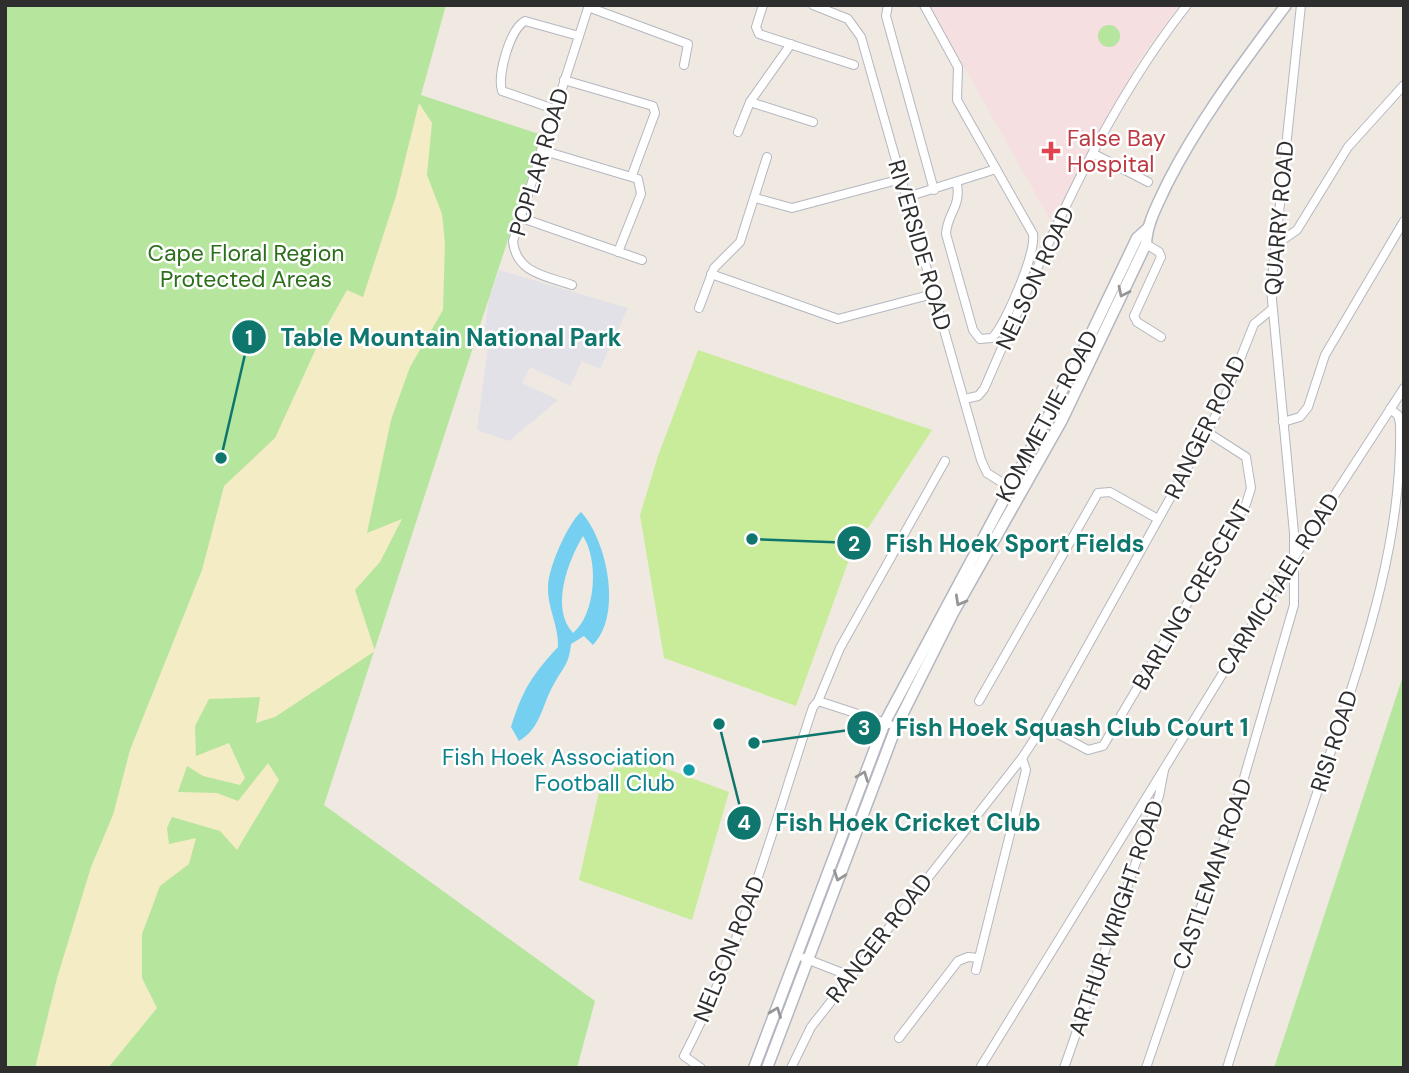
<svg xmlns="http://www.w3.org/2000/svg" width="1409" height="1073" font-family="'DM Sans',sans-serif">
<style>
.industrial{fill:#e3e1e8}
.medical{fill:#f5dfe0}
.green{fill:#b6e59e}
.sand{fill:#f3ecc5}
.pitch{fill:#c9ec9a}
.water{fill:#75cff0;fill-rule:evenodd}
.lines{fill:none;stroke-linecap:round;stroke-linejoin:round}
.street-casing{stroke:#b4b7c1;stroke-width:10}
.secondary-casing{stroke:#b4b7c1;stroke-width:13}
.street{stroke:#fff;stroke-width:8}
.secondary{stroke:#fff;stroke-width:10}
.oneway{stroke:#969696}
.health-dot{fill:#e0444e;stroke:#fff;stroke-width:2.5}
.culture-dot{fill:#0f9aa8;stroke:#fff;stroke-width:2.5}
.labels{text-anchor:middle;dominant-baseline:central;stroke-width:5;stroke-linejoin:round;paint-order:stroke}
.health-label{font-size:23px;fill:#be3a42;stroke:#fff;text-anchor:start}
.street-label{font-size:23px;fill:#2e2e2e;stroke:#fff}
.park-label{font-size:23px;fill:#2c6e1b;stroke:#fff}
.culture-label{font-size:23px;fill:#0d838f;stroke:#fff;text-anchor:end}
.leader{fill:none;stroke:#0f766e;stroke-width:2.5}
.callout-dot{fill:#0f766e;stroke:#fff;stroke-width:2.5}
.mark-label{font-size:21px;text-anchor:middle;font-weight:bold;fill:#fff}
.callout-label{font-size:24px;text-anchor:middle;font-weight:bold;fill:#0f766e;stroke:#fff;stroke-width:5;stroke-linejoin:round;paint-order:stroke}
</style>
<rect width="100%" height="100%" fill="#efe9e1"/>
<path class="industrial" d="M499 270 628 308 600 369 582 361 570 386 530 367 522 383 558 400 509 441 477 430 488 346 485 328 489 298Z"/>
<path class="medical" d="M929 5H1179L1139 61 1052 223Z"/>
<g class="green">
<path d="M5 5H446L421 95 542 135 324 805 595 1001 577 1068H5Z"/>
<circle cx="1109" cy="36" r="11"/>
<path d="M1404 673V1068H1274Z"/>
</g>
<path class="sand" d="M419 103 432 123 427 175 442 214 445 243 443 310 410 367 391 420 367 533 402 519 380 562 355 590 375 651 275 717 256 723 260 697 209 699 195 726 196 756 229 743 245 778 240 785 203 776 187 766 178 792 217 793 238 801 268 763 279 780 237 850 220 831 172 817 167 828 169 844 196 838 189 864 160 886 142 934V978L157 1008 108 1068H35L57 978 91 867 113 815 130 750 202 570 224 486 275 438 325 329 347 290 363 297 396 196Z"/>
<g class="pitch">
<path d="M698 350 932 430 851 554 796 706 664 658 640 515 658 456Z"/>
<path d="M627 754 729 792 692 920 579 880 601 783Z"/>
</g>
<path class="water" d="M581 512C607 540 623 615 593 645L584 636 571 644C569 665 563 667 554 684 541 706 542 727 519 741L511 727C522 691 532 675 558 647 559 626 547 607 548 587 548 568 568 523 581 512ZM583 536C599 561 596 614 573 633 550 608 568 561 583 536Z"/>
<g class="lines">
<g class="street-casing">
<g id="street">
<path d="M763 5 756 27 759 34 854 65"/>
<path d="M813 5 848 19 861 37 981 460 987 473 1014 490"/>
<path d="M888 5 886 16 934 190"/>
<path d="M924 5 958 67 957 100 1033 234C1036 253 1006 324 992 338L980 339 973 330 946 234C947 213 961 208 957 184"/>
<path d="M588 7 688 44 684 65"/>
<path d="M564 80 653 106 655 113 632 175"/>
<path d="M750 102 813 122"/>
<path d="M554 109 502 91C497 75 510 29 525 21L579 36"/>
<path d="M738 132 750 102 791 44"/>
<path d="M541 150 638 179 641 194 618 252"/>
<path d="M1094 154 1148 182"/>
<path d="M907 197 996 169"/>
<path d="M755 198 792 208 901 179"/>
<path d="M519 217 642 260"/>
<path d="M1275 240 1284 239 1297 230 1348 147 1404 85"/>
<path d="M1146 244 1159 252 1161 257 1134 316 1137 322 1161 337"/>
<path d="M711 274 838 319 933 294"/>
<path d="M572 285C546 276 516 273 513 241L589 5"/>
<path d="M699 308 714 268 740 242 767 157"/>
<path d="M964 399 978 396 984 389C1042 257 1097 119 1187 5"/>
<path d="M1283 422 1300 417 1308 407 1325 355 1404 221"/>
<path d="M818 701 889 724"/>
<path d="M979 701 1098 493 1110 492 1158 519"/>
<path d="M1043 726 1088 750 1103 746 1246 504 1251 488 1246 457 1207 432"/>
<path d="M804 958 850 976"/>
<path d="M976 970 1026 770 1022 758"/>
<path d="M899 1038 958 961 968 957 978 958"/>
<path d="M701 1068 684 1056C743 943 773 827 813 707L818 701 840 648 945 461"/>
<path d="M791 1068 811 1027 1022 758 1043 726 1207 432 1225 397 1254 324 1271 310"/>
<path d="M980 1068 1295 556 1404 388"/>
<path d="M1064 1068 1159 796 1164 770"/>
<path d="M1146 1068 1237 802 1294 605V533L1271 289 1301 5"/>
<path d="M1227 1068C1259 965 1294 862 1328 760 1364 651 1403 540 1400 424L1398 415 1390 409"/>
</g>
</g>
<g class="secondary-casing">
<g id="secondary">
<path d="M754 1068 885 722 1079 359 1137 238 1147 229"/>
<path d="M767 1068 896 727 953 613 1062 420 1146 244C1147 222 1158 204 1167 184 1200 119 1243 63 1286 5"/>
</g>
</g>
<use href="#street" class="street"/>
<use href="#secondary" class="secondary"/>
</g>
<defs><path id="oneway-chevron" d="M-2-3.5L2.5 0L-2 3.5" fill="none" stroke-width="1.6" stroke-linecap="round" stroke-linejoin="round" transform="scale(1.75)"/></defs>
<g class="oneway">
<use href="#oneway-chevron" transform="translate(1123 292) rotate(116)"/>
<use href="#oneway-chevron" transform="translate(960 601) rotate(119)"/>
<use href="#oneway-chevron" transform="translate(863 776) rotate(-69)"/>
<use href="#oneway-chevron" transform="translate(839 876) rotate(110)"/>
<use href="#oneway-chevron" transform="translate(776 1012) rotate(-69)"/>
</g>
<path class="health-dot" d="M1047.5 140.5h7v7h7v7h-7v7h-7v-7h-7v-7h7z"/>
<circle class="culture-dot" cx="689" cy="770" r="7"/>
<g class="labels">
<g class="health-label">
<text x="1067" y="138">False Bay<tspan x="1067" dy="26">Hospital</tspan></text>
</g>
<g class="street-label">
<text transform="translate(539 162) rotate(-73)">POPLAR ROAD</text>
<text transform="translate(1279 218) rotate(-85)">QUARRY ROAD</text>
<text transform="translate(920 245) rotate(74)">RIVERSIDE ROAD</text>
<text transform="translate(1035 278) rotate(-65)">NELSON ROAD</text>
<text transform="translate(1047 416) rotate(-62)">KOMMETJIE ROAD</text>
<text transform="translate(1205 427) rotate(-64)">RANGER ROAD</text>
<text transform="translate(1278 584) rotate(-58)">CARMICHAEL ROAD</text>
<text transform="translate(1192 595) rotate(-60)">BARLING CRESCENT</text>
<text transform="translate(1334 741) rotate(-72)">RISI ROAD</text>
<text transform="translate(1212 874) rotate(-71)">CASTLEMAN ROAD</text>
<text transform="translate(1116 918) rotate(-71)">ARTHUR WRIGHT ROAD</text>
<text transform="translate(879 938) rotate(-52)">RANGER ROAD</text>
<text transform="translate(729 949) rotate(-68)">NELSON ROAD</text>
</g>
<g class="park-label">
<text x="246" y="253">Cape Floral Region<tspan x="246" dy="26">Protected Areas</tspan></text>
</g>
<g class="culture-label">
<text x="675" y="757">Fish Hoek Association<tspan x="675" dy="26">Football Club</tspan></text>
</g>
</g>
<path class="leader" d="M221 458L249 337M752 539L854 543M754 743L864 728M719 724L744 823"/>
<g class="callout-dot">
<circle cx="221" cy="458" r="7"/>
<circle cx="752" cy="539" r="7"/>
<circle cx="754" cy="743" r="7"/>
<circle cx="719" cy="724" r="7"/>
<circle cx="249" cy="337" r="18"/>
<circle cx="854" cy="543" r="18"/>
<circle cx="864" cy="728" r="18"/>
<circle cx="744" cy="823" r="18"/>
</g>
<g class="mark-label">
<text x="249" y="345">1</text>
<text x="854" y="551">2</text>
<text x="864" y="735">3</text>
<text x="744" y="830">4</text>
</g>
<g class="callout-label">
<text x="451" y="346">Table Mountain National Park</text>
<text x="1015" y="552">Fish Hoek Sport Fields</text>
<text x="1072" y="736">Fish Hoek Squash Club Court 1</text>
<text x="908" y="831">Fish Hoek Cricket Club</text>
</g>
<rect width="1409" height="1073" fill="none" stroke="#2e2e2e" stroke-width="14"/>
</svg>
